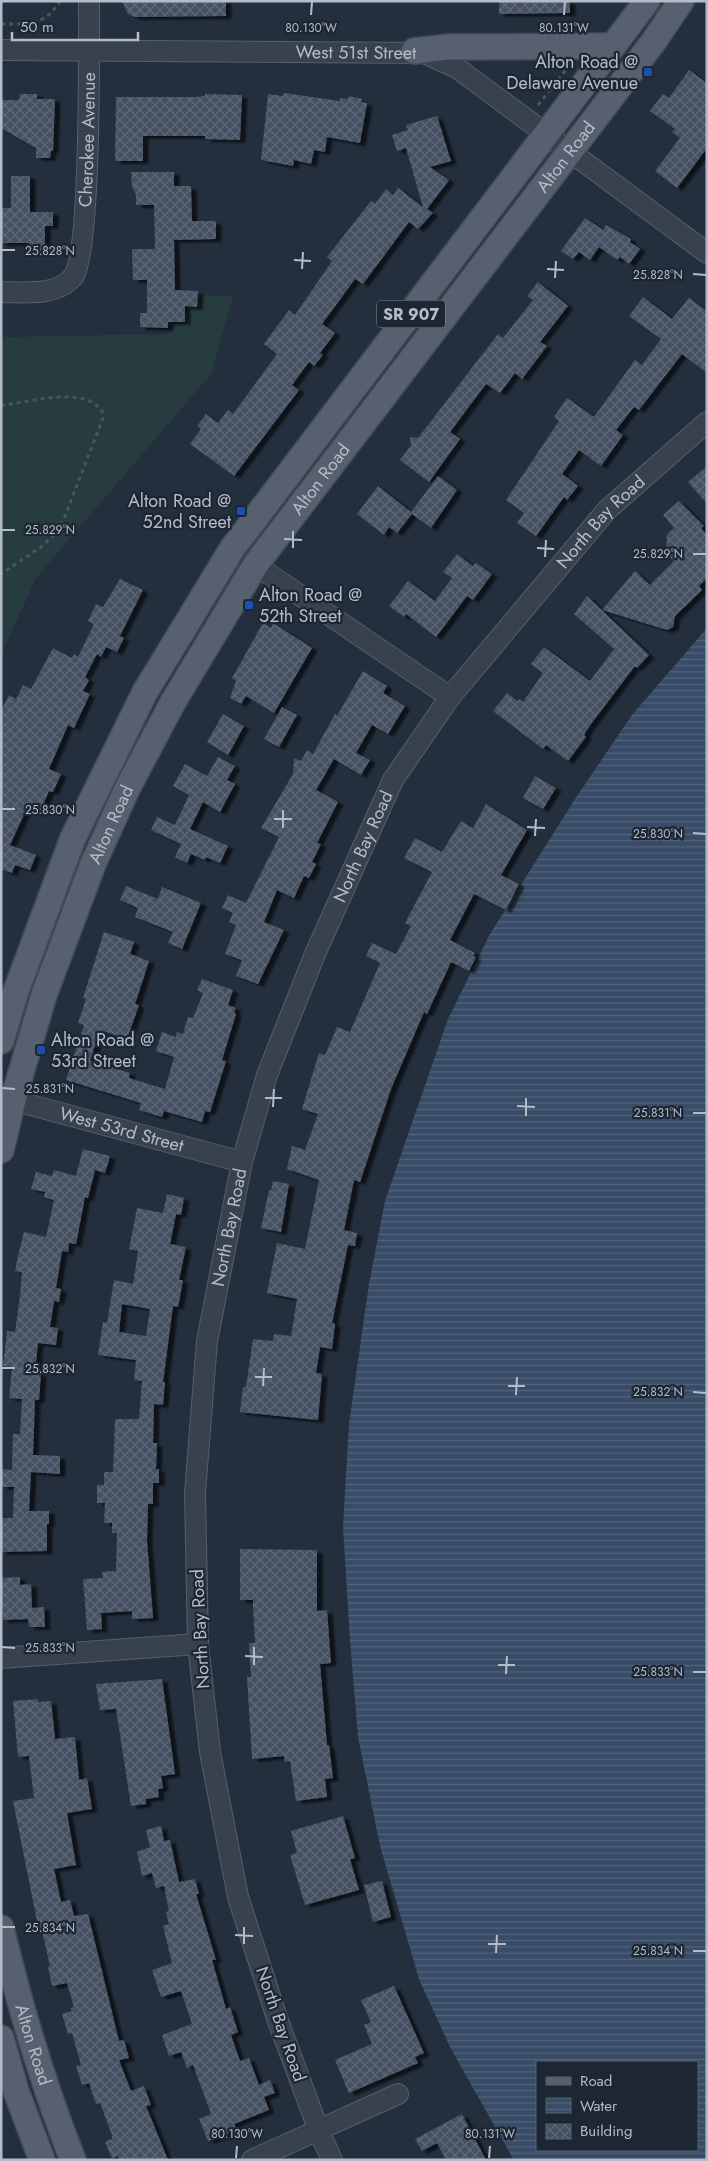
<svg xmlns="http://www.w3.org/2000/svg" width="708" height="2161" font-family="Jost,sans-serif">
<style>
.grass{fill:#263c3f}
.water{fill:url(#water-rules);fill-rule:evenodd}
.building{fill:url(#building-cross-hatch);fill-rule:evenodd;filter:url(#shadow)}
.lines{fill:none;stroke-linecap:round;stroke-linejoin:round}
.minor-casing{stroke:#565f6c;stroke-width:22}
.major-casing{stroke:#414a57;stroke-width:28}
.path{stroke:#44595c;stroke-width:3;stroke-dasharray:4 4;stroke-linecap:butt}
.minor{stroke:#38414e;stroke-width:20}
.major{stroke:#56606e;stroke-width:25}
.ticks{fill:none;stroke:#b4bcc9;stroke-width:2}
.transit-dot{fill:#1a4fb4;stroke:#1d2633;stroke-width:2}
.labels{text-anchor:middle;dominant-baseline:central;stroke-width:4.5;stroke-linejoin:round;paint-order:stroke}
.shield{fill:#1d2633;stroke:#878f9c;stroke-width:1}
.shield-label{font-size:16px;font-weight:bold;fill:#b4bcc9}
.street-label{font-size:18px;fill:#b4bcc9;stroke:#1d2633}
.poi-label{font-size:18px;fill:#b4bcc9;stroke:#1d2633;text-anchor:end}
.ticks-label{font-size:12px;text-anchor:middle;fill:#b4bcc9;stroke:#1d2633;stroke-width:4.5;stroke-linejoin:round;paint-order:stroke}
</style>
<defs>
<pattern id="water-rules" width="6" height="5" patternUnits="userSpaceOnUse" patternTransform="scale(1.25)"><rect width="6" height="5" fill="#394c67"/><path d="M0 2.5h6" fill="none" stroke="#53647b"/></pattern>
<pattern id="building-cross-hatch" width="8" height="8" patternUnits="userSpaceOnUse" patternTransform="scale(1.25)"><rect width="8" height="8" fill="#455162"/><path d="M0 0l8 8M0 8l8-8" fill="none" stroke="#5d6877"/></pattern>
<filter id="shadow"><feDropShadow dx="5.5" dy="3" stdDeviation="1" flood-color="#0009"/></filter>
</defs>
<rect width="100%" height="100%" fill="#242f3e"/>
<path class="grass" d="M198 295 233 296 211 374 36 578 1 655V337L169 334Z"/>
<path class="water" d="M707 628V2160H514L451 2049 419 1979 380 1846 358 1737 350 1640 343 1527 349 1424 369 1284 385 1201 448 1019 490 934 575 799 632 715ZM537 2062H697V2150H537Z"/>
<g class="building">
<path d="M122 1H226V16L135 17 128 14Z"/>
<path d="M499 1H570V13L499 14Z"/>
<path d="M689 70 707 83V148L677 188 655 171 680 138 672 132 675 129 650 111 663 94 669 98Z"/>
<path d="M284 93 340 101V98L348 99 349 96 362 99 361 102 367 103 360 143 327 137 325 152 314 150 311 164 294 160 293 166 261 160 268 94 283 96Z"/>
<path d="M20 94H37V99H55L53 151H51L50 158H36V148L1 128V100H19Z"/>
<path d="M205 94 242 95 240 140 205 139V136H143V161H115L116 97H195L205 96Z"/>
<path d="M437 116 451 161 430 167 449 180 427 209 433 213 418 229 409 222 363 284 355 279 322 324 335 333 320 353 323 355 314 366 309 362 292 385 299 390 234 476 190 444 201 429 197 426 206 414 218 423 228 410 233 414 277 354 264 344 289 310 295 315 332 261 327 257 371 201 375 204 386 189 393 195 398 188 423 207 406 148 397 151 392 135 408 130 406 125Z"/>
<path d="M131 172H174V186H191L192 221H216V239L174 240 175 290 198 291 197 307 185 306V322H168V328L140 327V313H147V280H133L132 249H155L154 205H136V195L132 186Z"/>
<path d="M11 176H30V212H53V226H45V251H29V243H1V208H11Z"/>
<path d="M585 218 603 230 606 225 631 239 630 242 640 249 629 264 620 257 617 260 599 247 590 260 579 252 573 259 561 251Z"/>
<path d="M538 282 568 306 540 342 547 346 522 379 515 373 500 393 486 384 450 432 460 439 429 482 400 460 411 445 410 437 418 438 498 334 503 338 533 300 527 296Z"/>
<path d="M643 297 672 319 689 298 707 311V373L682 354 639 410 634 407 616 430 623 435 601 466 579 450 562 474 578 486 567 500 564 497 536 536 517 523 524 513 506 500 559 421 554 417 567 398 594 417 635 360 642 365 661 339 629 316Z"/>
<path d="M707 466V504L688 482Z"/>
<path d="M438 476 457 490 431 528 412 514 397 533 389 527 384 535 357 514 378 486 411 512Z"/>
<path d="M679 501 704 526 701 528 707 535V578L699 586 702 590 675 616 673 627 667 630 602 610 635 571 650 585 674 561 666 554 667 534 674 528 663 515Z"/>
<path d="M457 554 473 566 476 563 492 574 473 600 467 596 436 637 406 614 404 617 389 606 408 581 435 601 452 578 443 572Z"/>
<path d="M120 579 143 590 120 636 124 638 117 652 106 647 101 657 97 654 85 677 89 680 83 691 90 694 74 728 68 725 49 769 61 774 53 792 49 791 39 814 27 808 10 845 36 855 30 870 15 865 12 873 1 869V711L9 695 16 699 23 685 31 689 53 648 72 658 74 654 78 657 94 624 88 621 96 604 103 607Z"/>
<path d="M587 596 649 655 637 668 635 666 591 724 584 735 586 737 568 761 546 745 543 749 493 711 507 693 518 701 519 699 523 702 543 673 531 664 544 647 590 681 614 649 574 614Z"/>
<path d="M263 623 271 628 273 623 312 648 274 713 246 696 241 704 230 698 236 681 232 678Z"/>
<path d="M363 671 387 686 383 693 405 706 388 734 372 725 356 753 370 760 361 775 334 759 316 790 338 802 317 843 321 844 312 862 316 864 309 878 304 876 294 898 277 890 264 922 284 930 258 984 236 976 242 960 225 954 236 925 229 922 233 913 222 908 228 895 246 903 279 837 261 828 293 774 294 758 301 761 307 750 313 754 335 714 337 716Z"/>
<path d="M282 707 297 715 279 747 264 739Z"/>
<path d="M223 714 244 726 228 755 207 742Z"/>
<path d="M218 757 235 766 227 780 235 784 220 812 203 802 190 829 228 846 220 863 206 857 205 860 191 854 187 863 175 857 181 844 151 830 157 817 175 825 189 795 173 786 185 764 207 776Z"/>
<path d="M535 776 556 788 543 809 523 798Z"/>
<path d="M486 804 527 830 501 875 519 884 506 910 474 894 450 940 475 953 473 956 476 957 469 971 451 962 427 1014 424 1012 391 1089 360 1182 354 1180 344 1230 357 1233 355 1246 348 1245 332 1323 335 1324 332 1349 320 1347 316 1373 322 1374 318 1420 240 1412 243 1387H246L253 1339 273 1341 274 1334 291 1336 297 1299 267 1293 277 1243 305 1249 319 1180 287 1169 292 1146 305 1150 318 1114 302 1109 319 1053 325 1055 337 1027 350 1032 380 963 366 956 372 943 396 954 411 926 405 923 432 872 404 858 415 838 442 852 461 821 473 828Z"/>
<path d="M126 886 158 899 162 887 201 903 182 949 168 943 173 932 135 917 138 908 120 900Z"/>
<path d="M104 932 134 942 130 954 149 961 135 1004 139 1005 127 1039 100 1030 90 1061 130 1073 129 1078 165 1089 174 1057 156 1051 162 1032 176 1037 177 1032 183 1034 188 1017 193 1018 203 993 197 990 202 979 233 990 228 1005 236 1008 234 1013 236 1014 222 1060 226 1061 210 1112 205 1111 202 1122 164 1111 162 1117 139 1110 141 1103 66 1080 84 1025 78 1023 86 999 83 998Z"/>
<path d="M83 1149 110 1156 105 1173 95 1170 88 1198 85 1197 76 1244 69 1243 68 1252 62 1251 56 1288 61 1289 59 1302 54 1301 50 1327 58 1328 56 1345 38 1343 35 1372 41 1373 39 1400H35L33 1455 60 1456V1474L31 1472 29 1511H49V1524H47V1551L1 1552V1518H13L14 1487H3L1 1484V1469L12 1470 13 1434H20L22 1399 9 1398 12 1367 3 1366 7 1331 15 1332 20 1296 22 1272 15 1271 18 1256 24 1232 46 1237 54 1200 44 1197 45 1192 31 1189 36 1172 52 1176 54 1170 76 1176Z"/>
<path d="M273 1181 289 1184 281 1232 261 1228 269 1190 271 1191Z"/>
<path d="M167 1194 184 1198 181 1215 176 1214 170 1244 186 1247 179 1280H183L178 1307 173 1306 163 1382H165L163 1405 154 1404 153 1443H157L156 1469H159V1483H153V1504H148L147 1541 153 1618 132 1619V1611L101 1613 102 1629 87 1630 83 1579 103 1578 102 1572 116 1571 117 1533H112V1523H104L105 1503H97V1485H104V1472H113L115 1419H139L142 1381 134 1380 136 1360 98 1355 103 1322 107 1323 114 1280 133 1284 138 1251 129 1249 137 1208 163 1213ZM122 1304 150 1309 146 1336 119 1332Z"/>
<path d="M240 1549 317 1550V1611L327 1610 331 1663 320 1664 327 1745H329L333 1778 325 1779 327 1797 296 1801 290 1761 284 1762V1756L252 1759 247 1677H251L249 1643H255L253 1607V1600H240Z"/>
<path d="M20 1577V1585L31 1584 32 1608 44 1607 45 1627H29L28 1619 3 1620 1 1578Z"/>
<path d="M162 1679 175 1774 161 1776 163 1788 158 1789 159 1797 146 1799V1804L131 1806 116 1709 100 1710 96 1684Z"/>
<path d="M38 1699V1702L51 1701 55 1739 75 1737 79 1780 87 1778 92 1809 67 1813 76 1865 54 1869 61 1902 70 1900 74 1916 88 1914 119 2041 124 2040 129 2058 119 2060 131 2091 144 2086 151 2105 146 2106 168 2160H119L118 2156 112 2158 105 2142 112 2139V2135L100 2103 96 2104 89 2083 82 2085 76 2066 81 2065 72 2033 68 2034 62 2014 72 2011 71 2008 74 2007 67 1983 52 1986 48 1967 50 1966 42 1931H39L13 1801 34 1798 29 1756 18 1757 13 1701Z"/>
<path d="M343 1816 355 1858 350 1859 359 1890 305 1905 290 1855 297 1853 291 1831Z"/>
<path d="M161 1826 164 1841 170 1840 179 1882 195 1879 199 1894H196L216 1960H212L226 2009 230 2007 238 2032 231 2035 240 2061 249 2058 259 2085 270 2080 275 2093 264 2097 269 2110 234 2124 237 2130 208 2141 199 2119 211 2114 193 2065 187 2068 181 2052 169 2056 162 2035 192 2024 181 1991 161 1997 152 1970 172 1963 163 1926 169 1924 166 1912 169 1911 164 1886 156 1888 152 1873 142 1876 137 1852 150 1847 146 1830Z"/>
<path d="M382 1881 391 1917 373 1922 364 1885Z"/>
<path d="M394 1986 424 2053 415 2057 418 2063 349 2093 335 2060 372 2044 364 2025 371 2022 361 2000Z"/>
<path d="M462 2114 486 2160H446L437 2143 422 2151 415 2139Z"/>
</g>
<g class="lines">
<g class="minor-casing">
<g id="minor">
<path id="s1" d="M1 50 424 53 457 68 707 253"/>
<path id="s2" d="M1 292C25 292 55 297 73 277 91 254 89 42 89 1"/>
<path d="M232 549 450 697"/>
<path id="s3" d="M1 1097 242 1162"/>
<path d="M1 1658 198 1644"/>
<path d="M252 2160 398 2094"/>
<path id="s4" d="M332 2160 319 2131 278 2021 238 1897 210 1752 198 1644 195 1493 207 1341 242 1162 267 1075 315 954 393 780 450 697 607 510 707 422"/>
</g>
</g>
<g class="major-casing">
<g id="major">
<path d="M414 51 449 47 613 46"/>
<path d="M1 1041 16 991 73 838 145 692 232 549 647 1"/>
<path id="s5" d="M1 1150 13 1100 44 995 93 864 127 789 173 702 256 564 654 41 681 1"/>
<path id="s6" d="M1 1928C20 2007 43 2084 73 2160"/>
<path d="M1 2038 16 2091 42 2160"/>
</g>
</g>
<g class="path">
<path d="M1 24C28 24 45 26 60 1"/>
<path d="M538 105 569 66"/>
<path d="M1 405C26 404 86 383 103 413V418L60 529 41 547 1 574"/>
</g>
<use href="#minor" class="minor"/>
<use href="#major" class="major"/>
</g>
<path class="ticks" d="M311 15 312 2M564 15 565 2M2 250H15M294 260 311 261M302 269 303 252M547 269 564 270M693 274 706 275M555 278 556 261M2 530H15M284 539 302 540M293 548V531M537 548 554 549M693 554H706M545 557 546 540M2 809H15M274 819H292M527 827 545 828M283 828V810M693 833 706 834M535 836 536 819M2 1088 15 1089M265 1098H282M517 1106 535 1107M273 1107 274 1089M693 1113H706M526 1116V1098M2 1368H15M255 1377H272M263 1386 264 1368M508 1386H525M693 1392 706 1393M516 1395 517 1377M2 1647 15 1648M245 1656 263 1657M254 1665V1647M498 1665H515M693 1672H706M506 1674 507 1656M2 1927H15M235 1935 253 1936M244 1944V1927M488 1944H506M693 1951H706M496 1953 497 1935M236 2158 237 2146M489 2158 490 2146"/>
<g class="transit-dot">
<rect x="643" y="67" width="10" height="10" rx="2.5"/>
<rect x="236" y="506" width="10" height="10" rx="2.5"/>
<rect x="244" y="600" width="10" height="10" rx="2.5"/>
<rect x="36" y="1045" width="10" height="10" rx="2.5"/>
</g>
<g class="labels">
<rect class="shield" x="377" y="300.5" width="68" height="27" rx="4"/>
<g class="shield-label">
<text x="411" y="314">SR 907</text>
</g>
<g class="street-label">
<text stroke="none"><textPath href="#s1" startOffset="355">West 51st Street</textPath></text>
<text stroke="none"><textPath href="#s2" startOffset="215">Cherokee Avenue</textPath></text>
<text stroke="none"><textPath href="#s5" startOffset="1154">Alton Road</textPath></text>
<text stroke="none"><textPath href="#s5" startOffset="749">Alton Road</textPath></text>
<text stroke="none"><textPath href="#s4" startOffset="1765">North Bay Road</textPath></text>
<text stroke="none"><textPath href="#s5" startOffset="344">Alton Road</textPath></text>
<text stroke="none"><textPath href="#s4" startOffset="1360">North Bay Road</textPath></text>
<text stroke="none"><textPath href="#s3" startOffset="125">West 53rd Street</textPath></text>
<text stroke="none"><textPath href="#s4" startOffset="955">North Bay Road</textPath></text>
<text transform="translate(200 1629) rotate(-93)">North Bay Road</text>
<text transform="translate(281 2024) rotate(71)">North Bay Road</text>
<text stroke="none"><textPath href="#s6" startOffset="121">Alton Road</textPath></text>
</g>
<g class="poi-label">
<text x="638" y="62">Alton Road @<tspan x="638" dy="21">Delaware Avenue</tspan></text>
<text x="231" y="501">Alton Road @<tspan x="231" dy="21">52nd Street</tspan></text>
<text x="259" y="595" text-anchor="start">Alton Road @<tspan x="259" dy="21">52th Street</tspan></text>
<text x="51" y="1040" text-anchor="start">Alton Road @<tspan x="51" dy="21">53rd Street</tspan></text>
</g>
</g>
<g class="ticks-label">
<text x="311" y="32">80.130°W</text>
<text x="564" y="32">80.131°W</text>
<text x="50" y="255">25.828°N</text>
<text x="658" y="279">25.828°N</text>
<text x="50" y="534">25.829°N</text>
<text x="658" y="558">25.829°N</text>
<text x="50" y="814">25.830°N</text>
<text x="658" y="838">25.830°N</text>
<text x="50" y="1093">25.831°N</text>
<text x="658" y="1117">25.831°N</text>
<text x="50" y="1373">25.832°N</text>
<text x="658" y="1396">25.832°N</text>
<text x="50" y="1652">25.833°N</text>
<text x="658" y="1676">25.833°N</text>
<text x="50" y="1932">25.834°N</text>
<text x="658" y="1955">25.834°N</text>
<text x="237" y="2138">80.130°W</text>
<text x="490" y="2138">80.131°W</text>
</g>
<rect width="708" height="2161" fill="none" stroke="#b4bcc9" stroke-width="5"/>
<rect x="536" y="2061" width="162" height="90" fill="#1d2633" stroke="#59626f"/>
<rect x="546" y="2077" width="25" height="8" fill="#56606e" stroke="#59626f"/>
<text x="580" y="2086" font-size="15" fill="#b4bcc9">Road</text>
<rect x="546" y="2098" width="25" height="15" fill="url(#water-rules)" stroke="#59626f"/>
<text x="580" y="2111" font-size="15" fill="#b4bcc9">Water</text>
<rect x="546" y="2124" width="25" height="15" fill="url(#building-cross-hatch)" stroke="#59626f"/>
<text x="580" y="2136" font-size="15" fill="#b4bcc9">Building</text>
<path d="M12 32v8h126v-8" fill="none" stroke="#b4bcc9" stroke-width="2.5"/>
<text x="20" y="32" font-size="15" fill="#b4bcc9" stroke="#1d2633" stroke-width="4" paint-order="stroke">50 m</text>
</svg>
